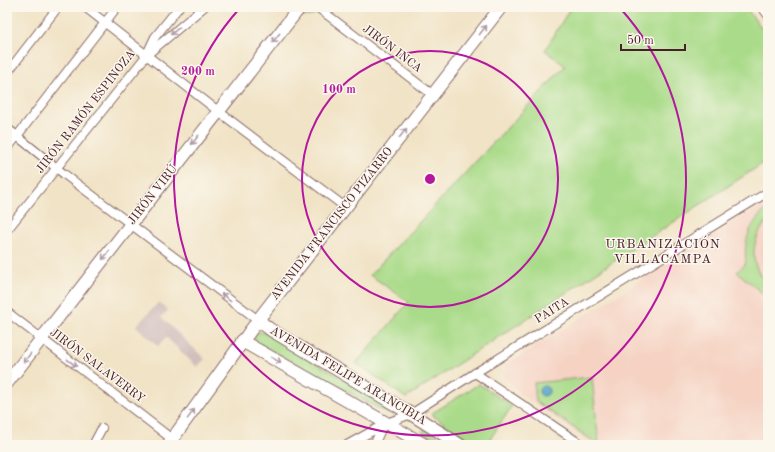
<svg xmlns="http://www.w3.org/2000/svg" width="775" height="452" font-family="'Old Standard TT',serif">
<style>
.built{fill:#f5d2c2}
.industrial{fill:#d1bfbd}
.green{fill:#aadb8a;stroke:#7a7d5a}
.water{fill:#50a6cc;stroke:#4d627c}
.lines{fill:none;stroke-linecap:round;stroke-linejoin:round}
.minor-casing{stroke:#846461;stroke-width:10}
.secondary-casing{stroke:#846461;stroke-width:14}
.minor{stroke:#fff;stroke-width:8}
.secondary{stroke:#fff;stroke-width:12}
.oneway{stroke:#ae9aa0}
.ring{fill:none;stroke:#b5179e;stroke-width:2}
.labels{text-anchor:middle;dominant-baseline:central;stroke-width:3;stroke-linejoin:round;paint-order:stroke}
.street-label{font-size:12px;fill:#4a1f2b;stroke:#fbf7ec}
.neighbourhood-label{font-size:13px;letter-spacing:1px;fill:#4a1f2b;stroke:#fbf7ec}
.centre{fill:#b5179e;stroke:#fbf7ec;stroke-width:2}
.ring-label{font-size:12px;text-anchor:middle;font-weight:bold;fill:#b5179e;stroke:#fbf7ec;stroke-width:3;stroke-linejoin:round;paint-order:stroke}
</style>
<rect width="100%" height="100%" fill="#fbf7ec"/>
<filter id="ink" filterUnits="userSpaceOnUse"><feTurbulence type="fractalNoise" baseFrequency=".025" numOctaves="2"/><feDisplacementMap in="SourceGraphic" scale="8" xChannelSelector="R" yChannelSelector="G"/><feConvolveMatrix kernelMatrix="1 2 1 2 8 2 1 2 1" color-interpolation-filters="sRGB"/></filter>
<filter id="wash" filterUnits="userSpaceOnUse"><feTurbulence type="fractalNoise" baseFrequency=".012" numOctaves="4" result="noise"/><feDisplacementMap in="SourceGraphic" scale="16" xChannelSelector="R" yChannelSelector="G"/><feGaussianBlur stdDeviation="0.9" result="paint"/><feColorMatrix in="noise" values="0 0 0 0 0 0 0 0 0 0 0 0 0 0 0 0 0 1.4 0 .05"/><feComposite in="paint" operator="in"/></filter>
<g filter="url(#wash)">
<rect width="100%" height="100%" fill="#f1e3c6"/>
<path class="built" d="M768 200V445H594L522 395 504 377 506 365Z"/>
<path class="industrial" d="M159 302 168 310 161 317 205 359 197 367 166 337 158 346 136 326Z"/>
<g class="green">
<path d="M571 7H745L768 36V160L406 398 356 363 409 302 370 275 565 66 545 50Z"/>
<path d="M309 9H313L318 12 311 16H298L303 12Z"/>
<path d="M768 208V220C754 235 749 257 760 275 766 286 768 284 768 298L737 272 746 263C743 241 750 222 768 208Z"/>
<path d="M259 332 265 333 395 409 391 413H387L256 342 254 336Z"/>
<path d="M592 377 599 445 536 402 534 383Z"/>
<path d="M479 384 512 406 486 445H475L431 414Z"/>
<path d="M424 429 451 445H442L422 432Z"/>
</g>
<circle class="water" cx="544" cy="391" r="5"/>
</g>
<g filter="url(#ink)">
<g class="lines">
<g class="minor-casing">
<g id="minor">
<path d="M85 7 218 111 345 207"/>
<path d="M317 7 433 95"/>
<path d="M762 7 768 15"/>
<path d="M148 54 204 7"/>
<path d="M7 73 58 7"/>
<path d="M7 128 64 174 258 320"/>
<path d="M7 149 117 7"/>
<path d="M7 230 146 56 155 37 179 7"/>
<path d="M7 312 172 439"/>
<path d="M475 373 582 445"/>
<path d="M93 445 102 428"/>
<path d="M347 445 387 423 411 414 475 373 768 192"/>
<path d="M374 445 383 425"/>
</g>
</g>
<g class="secondary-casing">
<g id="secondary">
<path d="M258 320 271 330 411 414 460 445"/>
<path d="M242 341 425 445"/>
<path d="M7 383 300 7"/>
<path d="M168 445 261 316 501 7"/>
</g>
</g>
<use href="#minor" class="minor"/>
<use href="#secondary" class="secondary"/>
</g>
<defs><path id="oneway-shaft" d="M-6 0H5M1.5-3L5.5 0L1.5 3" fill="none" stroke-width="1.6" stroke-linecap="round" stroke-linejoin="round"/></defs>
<g class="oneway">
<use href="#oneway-shaft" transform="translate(483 30) rotate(-52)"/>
<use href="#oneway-shaft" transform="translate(175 31) rotate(140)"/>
<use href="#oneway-shaft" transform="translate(276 38) rotate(128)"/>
<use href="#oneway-shaft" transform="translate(403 133) rotate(-52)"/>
<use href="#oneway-shaft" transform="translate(195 140) rotate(128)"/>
<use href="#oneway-shaft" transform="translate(106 255) rotate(128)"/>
<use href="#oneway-shaft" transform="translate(226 297) rotate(-143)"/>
<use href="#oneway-shaft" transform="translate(27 358) rotate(128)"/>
<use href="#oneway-shaft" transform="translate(276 360) rotate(29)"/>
<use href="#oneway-shaft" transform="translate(72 363) rotate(37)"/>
<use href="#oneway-shaft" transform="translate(191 414) rotate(-54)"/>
</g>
</g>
<g class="ring">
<circle cx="430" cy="179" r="128"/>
<path d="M620 8A256 256 0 1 1 240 8"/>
</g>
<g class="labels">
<g class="street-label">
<text transform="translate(392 49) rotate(37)">JIRÓN INCA</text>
<text transform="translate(86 112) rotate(-52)">JIRÓN RAMÓN ESPINOZA</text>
<text transform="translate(153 195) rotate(-52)">JIRÓN VIRÚ</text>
<text transform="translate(332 224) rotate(-52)">AVENIDA FRANCISCO PIZARRO</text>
<text transform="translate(552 311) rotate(-32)">PAITA</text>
<text transform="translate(97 366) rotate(37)">JIRÓN SALAVERRY</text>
<text transform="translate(348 376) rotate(31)">AVENIDA FELIPE ARANCIBIA</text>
</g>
<g class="neighbourhood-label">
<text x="663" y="244">URBANIZACIÓN<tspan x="663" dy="15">VILLACAMPA</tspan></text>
</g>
</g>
<circle cx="430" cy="179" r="6" class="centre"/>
<g class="ring-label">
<text x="198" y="75">200 m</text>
<text x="339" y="93">100 m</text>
</g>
<rect width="775" height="452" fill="none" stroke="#fbf7ec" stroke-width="24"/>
<path d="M621 44v6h64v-6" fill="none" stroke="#4a1f2b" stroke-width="2"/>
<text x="627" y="44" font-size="12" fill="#4a1f2b" stroke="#fbf7ec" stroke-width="3" paint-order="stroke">50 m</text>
</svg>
